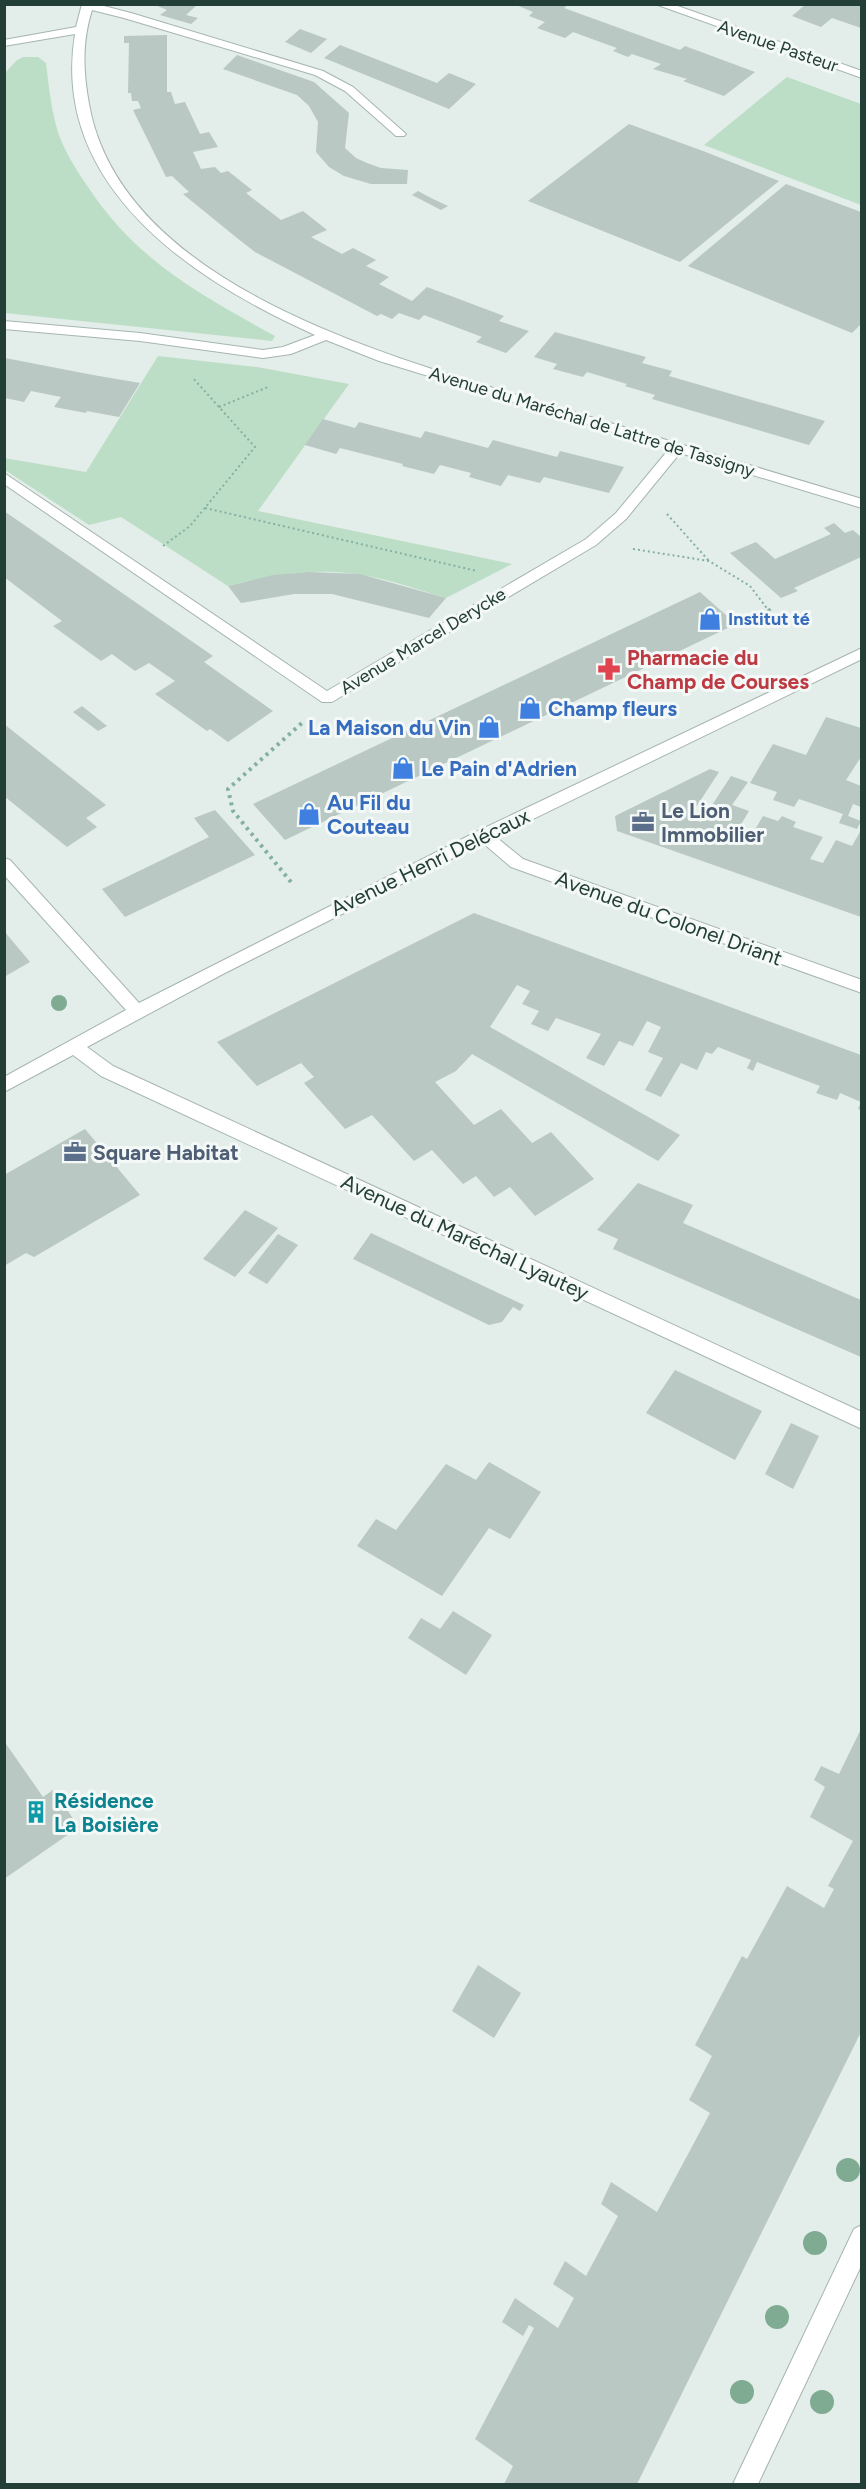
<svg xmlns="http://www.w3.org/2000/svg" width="866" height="2489" font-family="Figtree,sans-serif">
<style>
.green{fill:#bddec6}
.building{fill:#b9c8c2}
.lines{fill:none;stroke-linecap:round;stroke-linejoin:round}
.minor-casing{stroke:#a6b5b0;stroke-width:2}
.path-far1{stroke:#84b0a3;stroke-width:2;stroke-dasharray:2 3;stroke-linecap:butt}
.path{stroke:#84b0a3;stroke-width:4;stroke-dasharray:3 4.5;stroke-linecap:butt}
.minor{fill:#fff;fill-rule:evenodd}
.tree{fill:#7fab92}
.labels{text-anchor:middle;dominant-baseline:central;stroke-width:6;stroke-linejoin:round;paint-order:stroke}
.far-street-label{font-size:18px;fill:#233e37;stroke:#f4f9f7}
.far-shop-label{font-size:18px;font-weight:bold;fill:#366cbe;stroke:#f4f9f7;text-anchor:start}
.health-label{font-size:21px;font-weight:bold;fill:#be3a42;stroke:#f4f9f7;text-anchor:start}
.shop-label{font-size:21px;font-weight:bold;fill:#366cbe;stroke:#f4f9f7;text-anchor:start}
.service-label{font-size:21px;font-weight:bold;fill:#4e5e75;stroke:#f4f9f7;text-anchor:start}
.street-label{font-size:21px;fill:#233e37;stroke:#f4f9f7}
.culture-label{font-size:21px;font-weight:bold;fill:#0d838f;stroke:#f4f9f7;text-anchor:start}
</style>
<rect width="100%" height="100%" fill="#e3ede9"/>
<g class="green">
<path d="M23 57H38L46 63C49 87 51 111 59 135 65 152 77 171 88 187 137 261 199 294 275 336L272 341 5 313V73L16 61Z"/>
<path d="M787 77 861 104V205L704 145Z"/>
<path d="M158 356 257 367 349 384 258 511 512 564 446 598C418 590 390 579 361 575 316 567 273 575 228 586L121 517 89 525 5 470 4 458 86 472Z"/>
</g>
<g class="building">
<path d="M153 4H198L186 15 198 18 191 24 160 15 167 10Z"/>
<path d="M514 4H569L564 8 680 50 685 46 755 72 724 96 683 81 687 79 653 69 661 64 632 54 628 57 613 51 617 48 603 43 573 32 565 38 537 28 545 22 529 16 533 12Z"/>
<path d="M806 4H861V28L832 18 821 27 792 16Z"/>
<path d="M300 29 327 39 311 53 285 42Z"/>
<path d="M167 35V92H171L175 104 185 102 200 134 209 132 218 147 193 152 201 169 215 167 221 173 228 171 252 190 246 193 281 220 303 211 327 230 311 237 342 254 353 248 376 260 366 266 389 277 379 284 412 301 427 287 504 316 499 321 529 331 506 353 476 342 482 337 424 315 419 320 399 313 392 319 381 314 377 316 255 252 237 238 183 194 189 192 172 176 166 177 133 110 141 108 138 101H132L131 93H128L129 43H124V36Z"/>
<path d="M340 45 437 83 449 73 476 84 449 109 324 58Z"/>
<path d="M237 55 314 82 349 113 345 148 356 158 367 163 381 168 408 170 407 184H371L344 176 329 167 316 152 318 122 309 106 297 95 223 69Z"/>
<path d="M629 124 703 151 779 181 680 262 528 201Z"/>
<path d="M786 184 861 212V324L852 333 688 266Z"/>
<path d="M418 191 431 198 448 206 441 210 412 195Z"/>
<path d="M555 332 646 357 642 363 672 371 669 376 825 421 809 445 652 399 655 395 625 386 627 384 587 372 583 377 553 369 557 364 534 357Z"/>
<path d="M5 358 93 375 140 383 119 417 87 411 86 413 54 407 61 397 31 391 24 402 5 398Z"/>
<path d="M323 419 355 428 359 422 421 438 425 431 488 448 493 440 557 457 560 451 624 467 609 493 544 477 540 483 508 475 501 486 469 477 471 473 440 465 434 474 402 466 403 464 340 448 336 454 305 445Z"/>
<path d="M4 511 213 656 204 662 273 711 228 742 210 729 207 731 155 694 175 681 149 663 135 671 112 654 101 661 53 626 62 621 4 577Z"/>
<path d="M834 523 845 533 853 530 861 537V557L794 588 798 591 781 598 730 553 756 542 775 559 831 534 824 528Z"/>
<path d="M308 572 360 574 446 598 429 618 332 594H294L241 603 228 586 273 575Z"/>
<path d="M700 592 736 624 285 840 253 804Z"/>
<path d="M82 706 107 726 98 731 73 712Z"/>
<path d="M826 717 861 728V757L846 780 861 786V807L853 804 848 816 861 821 857 829 839 823 843 814 799 799 794 807 773 800 777 792 750 783 773 744 806 755Z"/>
<path d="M4 724 106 805 86 818 97 827 67 847 4 796Z"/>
<path d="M710 769 719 772 689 818 701 822 731 776 748 782 732 805 749 811 736 833 750 838 763 816 778 821 782 816 796 822 793 827 823 837 810 859 823 863 836 840 852 846 861 830V917L617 831 615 816Z"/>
<path d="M215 810 255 855 125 917 102 889 209 837 194 818Z"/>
<path d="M474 913 861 1055V1110L858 1109 861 1102 840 1093 837 1100 816 1093 820 1086 757 1062 753 1071 747 1068 751 1060 718 1047 712 1054 706 1052 697 1070 681 1063 661 1097 645 1090 663 1058 648 1052 661 1027 647 1021 633 1046 619 1041 604 1066 586 1058 601 1034 556 1018 548 1031 531 1024 539 1011 522 1004 530 991 517 985 490 1027 680 1135 658 1161 472 1054 456 1071 435 1082 474 1125 501 1109 532 1143 551 1132 594 1179 535 1216 510 1187 494 1197 476 1176 463 1184 432 1150 414 1161 372 1115 345 1129 304 1083 314 1077 301 1063 257 1086 217 1042Z"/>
<path d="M4 931 30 962 4 977Z"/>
<path d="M85 1129 140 1195 34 1257 26 1253 4 1266V1175Z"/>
<path d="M638 1183 693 1205 683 1223 861 1300V1357L613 1249 618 1239 597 1230Z"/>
<path d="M245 1210 278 1228 235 1277 203 1259Z"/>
<path d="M371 1233 524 1305 520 1311 513 1307 502 1322 489 1325 353 1259Z"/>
<path d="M278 1234 298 1245 267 1284 248 1273Z"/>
<path d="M675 1370 762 1411 735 1460 646 1413Z"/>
<path d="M791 1423 819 1436 793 1489 765 1474Z"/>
<path d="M489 1462 541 1492 510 1539 489 1528 442 1596 357 1546 376 1519 396 1530 446 1464 476 1480Z"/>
<path d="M453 1611 492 1635 466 1675 408 1638 421 1618 440 1629Z"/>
<path d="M860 1731 861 1732V2032L637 2484H504L513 2466 475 2439 534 2328 529 2325 523 2336 502 2322 515 2298 558 2328 574 2298 553 2284 565 2261 586 2276 618 2216 601 2204 611 2182 657 2212 710 2113 689 2100 712 2056 695 2045 742 1956 747 1959 787 1886 824 1908 834 1889 828 1886 853 1841 810 1817 825 1787 814 1780 821 1766 839 1774Z"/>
<path d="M4 1741 43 1797 53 1790 79 1827 4 1879Z"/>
<path d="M478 1965 521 1993 494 2038 452 2011Z"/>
</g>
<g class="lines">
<g class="minor-casing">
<g id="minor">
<path d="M82 4H96L131 13 323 71 353 87 406 134 404 136H396L345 91 315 75 124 18 92 10C82 42 83 71 89 104 122 292 409 362 564 409 663 439 762 469 862 499V508L680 453 626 519 596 545 332 702H322L4 484V473L327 691 586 539 616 513 669 449 379 361 326 340 291 354 263 358 140 341 4 329V321L140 333 263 350 283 347 315 335C194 281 50 187 75 34L4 46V40L76 27Z"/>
<path d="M655 4H672L862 71V78Z"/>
<path d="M862 648V659L496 837 523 859 862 980V993L511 867 483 843 221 975 87 1047 113 1066 862 1412V1429L101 1076 73 1055 4 1092V1077L126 1010 4 875V858L10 860 139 1003 478 831Z"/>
<path d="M862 2225V2264L758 2484H733L854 2229Z"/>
</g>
</g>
<g class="path-far1">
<path d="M219 407 268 387"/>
<path d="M205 508 477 571"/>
<path d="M667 514 709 561"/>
<path d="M163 546 190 526 255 447 192 377"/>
<path d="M633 549 709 561 750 586 769 611"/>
</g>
<g class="path">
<path d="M768 609 782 627"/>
<path d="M291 882 233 811 228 789 303 722"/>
</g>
<use href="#minor" class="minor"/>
</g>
<g class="tree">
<circle cx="59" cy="1003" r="8"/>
<circle cx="848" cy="2170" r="12"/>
<circle cx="815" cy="2243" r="12"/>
<circle cx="777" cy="2317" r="12"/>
<circle cx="742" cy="2392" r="12"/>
<circle cx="822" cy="2402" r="12"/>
</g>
<defs>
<g id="shop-bare" transform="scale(1.8)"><path d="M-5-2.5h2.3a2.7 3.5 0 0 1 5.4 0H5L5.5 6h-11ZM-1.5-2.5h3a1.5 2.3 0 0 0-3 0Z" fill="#3f7fe0" stroke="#f4f9f7" stroke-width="2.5" paint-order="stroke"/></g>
<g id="pharmacy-bare" transform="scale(1.8)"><path d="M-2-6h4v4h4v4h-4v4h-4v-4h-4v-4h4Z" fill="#e0444e" stroke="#f4f9f7" stroke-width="2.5" paint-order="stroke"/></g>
<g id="office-bare" transform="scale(1.8)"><path d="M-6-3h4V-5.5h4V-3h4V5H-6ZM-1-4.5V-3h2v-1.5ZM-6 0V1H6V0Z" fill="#5c6f8a" stroke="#f4f9f7" stroke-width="2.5" paint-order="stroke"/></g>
<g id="building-bare" transform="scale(1.8)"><path d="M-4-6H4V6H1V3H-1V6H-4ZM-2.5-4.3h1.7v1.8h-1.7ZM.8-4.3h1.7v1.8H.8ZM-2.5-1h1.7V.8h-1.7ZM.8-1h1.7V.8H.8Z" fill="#0f9aa8" stroke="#f4f9f7" stroke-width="2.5" paint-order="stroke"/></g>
</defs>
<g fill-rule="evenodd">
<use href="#shop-bare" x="710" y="619"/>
<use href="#pharmacy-bare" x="609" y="669"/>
<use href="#shop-bare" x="530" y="708"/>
<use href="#shop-bare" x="489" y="727"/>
<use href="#shop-bare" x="403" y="768"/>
<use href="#shop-bare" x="309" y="814"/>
<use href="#office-bare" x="643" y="822"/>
<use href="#office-bare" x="75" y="1152"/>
<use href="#building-bare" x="36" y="1812"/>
</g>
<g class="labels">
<g class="far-street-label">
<text transform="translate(778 46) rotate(19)">Avenue Pasteur</text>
<text transform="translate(592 422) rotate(17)">Avenue du Maréchal de Lattre de Tassigny</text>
<text transform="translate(423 641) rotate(-31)">Avenue Marcel Derycke</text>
</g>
<g class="far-shop-label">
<text x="728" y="619">Institut té</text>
</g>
<g class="health-label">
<text x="627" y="657">Pharmacie du<tspan x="627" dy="24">Champ de Courses</tspan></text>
</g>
<g class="shop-label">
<text x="548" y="708">Champ fleurs</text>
<text x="471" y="727" text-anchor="end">La Maison du Vin</text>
<text x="421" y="768">Le Pain d'Adrien</text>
<text x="327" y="802">Au Fil du<tspan x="327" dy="24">Couteau</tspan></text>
</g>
<g class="service-label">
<text x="661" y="810">Le Lion<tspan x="661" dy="24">Immobilier</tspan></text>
<text x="93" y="1152">Square Habitat</text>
</g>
<g class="street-label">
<text transform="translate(430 862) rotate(-26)">Avenue Henri Delécaux</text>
<text transform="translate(669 918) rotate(20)">Avenue du Colonel Driant</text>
<text transform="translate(465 1237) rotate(25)">Avenue du Maréchal Lyautey</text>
</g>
<g class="culture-label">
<text x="54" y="1800">Résidence<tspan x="54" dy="24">La Boisière</tspan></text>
</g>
</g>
<rect width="866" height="2489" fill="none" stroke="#233e37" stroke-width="12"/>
</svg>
